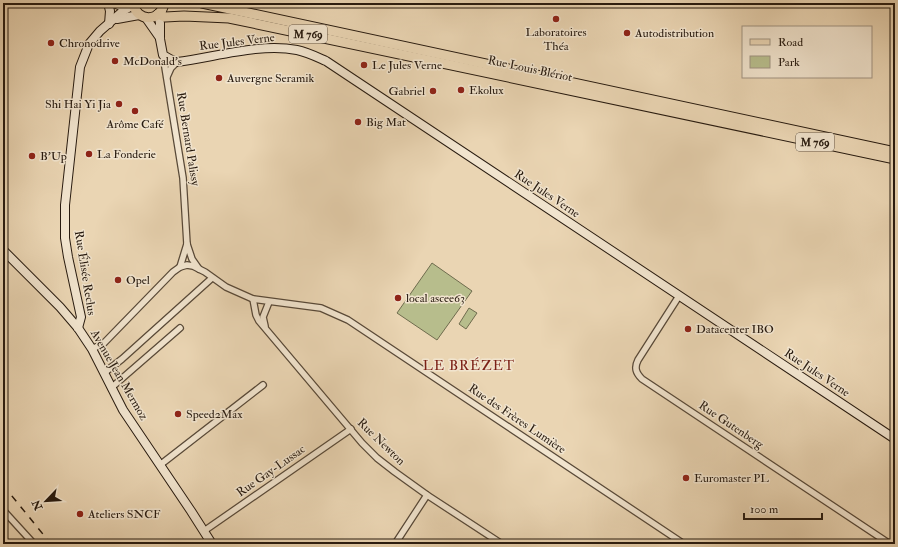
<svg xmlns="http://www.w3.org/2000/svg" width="898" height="547" font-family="'IM FELL Double Pica',serif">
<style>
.green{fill:#b7bd8c;stroke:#6f6c4e}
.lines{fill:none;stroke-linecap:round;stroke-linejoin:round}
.street-casing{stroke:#584938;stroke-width:8}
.secondary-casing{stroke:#271a0f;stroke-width:10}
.primary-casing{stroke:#271a0f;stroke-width:11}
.street{stroke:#f1e4ce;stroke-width:5.5}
.secondary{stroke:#f1e4ce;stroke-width:8}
.primary{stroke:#ead5b3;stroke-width:9}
.rail{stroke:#271a0f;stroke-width:1.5;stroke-dasharray:7 7;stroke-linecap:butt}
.poi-dot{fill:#8f2418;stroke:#f1e4ce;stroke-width:1.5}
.labels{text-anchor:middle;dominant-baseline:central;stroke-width:3;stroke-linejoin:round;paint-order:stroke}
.shield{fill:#f1e4ce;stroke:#645748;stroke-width:1}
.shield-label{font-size:11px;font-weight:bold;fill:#271a0f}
.poi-label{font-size:12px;fill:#271a0f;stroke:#f1e4ce;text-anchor:start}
.street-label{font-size:12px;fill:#271a0f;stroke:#f1e4ce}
.quarter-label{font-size:14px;letter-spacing:1px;fill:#7a1f14;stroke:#f1e4ce}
</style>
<rect width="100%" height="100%" fill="#ead5b3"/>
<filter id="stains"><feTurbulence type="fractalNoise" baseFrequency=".005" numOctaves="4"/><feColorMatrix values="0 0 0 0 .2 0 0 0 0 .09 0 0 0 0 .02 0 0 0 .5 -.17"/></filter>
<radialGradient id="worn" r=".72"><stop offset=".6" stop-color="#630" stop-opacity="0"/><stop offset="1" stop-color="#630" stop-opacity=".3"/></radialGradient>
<g class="green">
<path d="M432 263 472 291 437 340 397 313Z"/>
<path d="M469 308 477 313 466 329 459 324Z"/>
</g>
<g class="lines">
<g class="street-casing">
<g id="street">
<path d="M163 55 183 178 187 244 192 259 199 269"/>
<path d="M167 77 171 68 177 62"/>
<path d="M180 267 187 244"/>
<path d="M679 296 638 360C634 368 636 373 642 379L890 544"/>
<path d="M253 299 256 315 259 321 362 443 377 458 395 472 427 495 502 544"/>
<path d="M265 326 263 317 269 302"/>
<path d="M92 349 104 343 173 272 180 267 187 265 193 266 205 272 226 287 253 299 321 308 348 320 684 544"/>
<path d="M104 373 122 359 212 278"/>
<path d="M111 388 180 328"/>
<path d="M160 465 263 385"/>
<path d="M3 510 34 544"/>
<path d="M204 531 351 429"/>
<path d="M395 544 427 495"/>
</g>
</g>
<g class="secondary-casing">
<g id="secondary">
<path d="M108 3 110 11 109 24"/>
<path d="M114 3 123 7 130 6"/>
<path d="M158 14 160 23V39L163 55 170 59 177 62C216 57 259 43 297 50 307 52 317 57 326 61L895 439"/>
<path d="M146 18 160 38"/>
<path d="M117 19 139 15"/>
<path d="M3 250 60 307 78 328 92 349 123 410 191 511 212 544"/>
<path d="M78 328 81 317 68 257 65 238V205L80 67 89 44 100 31 123 11 133 5"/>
</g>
</g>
<g class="primary-casing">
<g id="primary">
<path d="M133 3C136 22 161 23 164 3"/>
<path d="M202 3 895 152"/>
<path d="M158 14 165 17 184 16 229 18 895 159"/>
</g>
</g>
<use href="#street" class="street"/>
<use href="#secondary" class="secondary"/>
<use href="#primary" class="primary"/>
<path class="rail" d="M3 485 51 544"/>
</g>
<g class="poi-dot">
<circle cx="556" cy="19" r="4"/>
<circle cx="627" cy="33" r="4"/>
<circle cx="51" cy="43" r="4"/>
<circle cx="115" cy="61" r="4"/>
<circle cx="364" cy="65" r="4"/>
<circle cx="219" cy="78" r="4"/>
<circle cx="461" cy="90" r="4"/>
<circle cx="433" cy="91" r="4"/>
<circle cx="119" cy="104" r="4"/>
<circle cx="135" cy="111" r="4"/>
<circle cx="358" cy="122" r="4"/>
<circle cx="89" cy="154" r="4"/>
<circle cx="32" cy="156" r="4"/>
<circle cx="118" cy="280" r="4"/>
<circle cx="398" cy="298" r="4"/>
<circle cx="688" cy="329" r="4"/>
<circle cx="178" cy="414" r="4"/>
<circle cx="686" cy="478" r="4"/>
<circle cx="80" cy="514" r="4"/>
</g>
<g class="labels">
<g class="shield">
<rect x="289" y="25" width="38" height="18" rx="3"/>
<rect x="796" y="133" width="38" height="18" rx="3"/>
</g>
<g class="shield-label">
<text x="308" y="34">M 769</text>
<text x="815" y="142">M 769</text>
</g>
<g class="poi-label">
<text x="556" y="32" text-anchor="middle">Laboratoires<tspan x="556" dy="14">Théa</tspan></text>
<text x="635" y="33">Autodistribution</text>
<text x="59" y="43">Chronodrive</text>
<text x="123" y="61">McDonald's</text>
<text x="372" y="65">Le Jules Verne</text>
<text x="227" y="78">Auvergne Seramik</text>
<text x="469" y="90">Ekolux</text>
<text x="425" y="91" text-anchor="end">Gabriel</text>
<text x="111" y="104" text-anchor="end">Shi Hai Yi Jia</text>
<text x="366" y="122">Big Mat</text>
<text x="135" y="124" text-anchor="middle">Arôme Café</text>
<text x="97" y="154">La Fonderie</text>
<text x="40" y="156">B'Up</text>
<text x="126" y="280">Opel</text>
<text x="406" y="298">local ascee63</text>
<text x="696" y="329">Datacenter IBO</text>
<text x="186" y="414">Speed2Max</text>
<text x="694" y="478">Euromaster PL</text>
<text x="88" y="514">Ateliers SNCF</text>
</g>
<g class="street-label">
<text transform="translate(237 42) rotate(-7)">Rue Jules Verne</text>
<text transform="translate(530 69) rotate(12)">Rue Louis Blériot</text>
<text transform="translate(188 139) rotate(81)">Rue Bernard Palissy</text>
<text transform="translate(547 194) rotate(34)">Rue Jules Verne</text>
<text transform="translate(85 273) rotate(81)">Rue Élisée Reclus</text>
<text transform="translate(817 373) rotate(34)">Rue Jules Verne</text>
<text transform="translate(119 375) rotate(60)">Avenue Jean Mermoz</text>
<text transform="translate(517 419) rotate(34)">Rue des Frères Lumière</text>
<text transform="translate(731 425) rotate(34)">Rue Gutenberg</text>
<text transform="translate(381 442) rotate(44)">Rue Newton</text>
<text transform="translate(271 471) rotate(-35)">Rue Gay-Lussac</text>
</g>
<g class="quarter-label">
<text x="469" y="365">LE BRÉZET</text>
</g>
</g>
<rect width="898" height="547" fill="none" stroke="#ead5b3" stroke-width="16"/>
<rect x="4" y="4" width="890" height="539" fill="none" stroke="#271a0f" stroke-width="2"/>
<rect x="8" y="8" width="882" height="531" fill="none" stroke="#271a0f"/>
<rect x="742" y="26" width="130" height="52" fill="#f1e4ce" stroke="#a09382"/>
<rect x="750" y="39" width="20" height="6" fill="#ead5b3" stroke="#a09382"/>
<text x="778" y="46" font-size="12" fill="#271a0f">Road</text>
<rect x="750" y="56" width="20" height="12" fill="#b7bd8c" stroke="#a09382"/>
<text x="778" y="66" font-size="12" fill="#271a0f">Park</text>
<g transform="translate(46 501) rotate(245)" stroke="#f1e4ce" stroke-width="3" paint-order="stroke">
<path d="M0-3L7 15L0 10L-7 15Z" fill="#271a0f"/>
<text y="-6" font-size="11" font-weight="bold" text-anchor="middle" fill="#271a0f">N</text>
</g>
<path d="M744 513v6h78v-6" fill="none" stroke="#271a0f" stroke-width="2"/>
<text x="750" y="513" font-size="12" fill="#271a0f" stroke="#f1e4ce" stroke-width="3" paint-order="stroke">100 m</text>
<rect width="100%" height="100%" filter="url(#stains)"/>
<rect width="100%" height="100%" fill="url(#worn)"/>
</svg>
